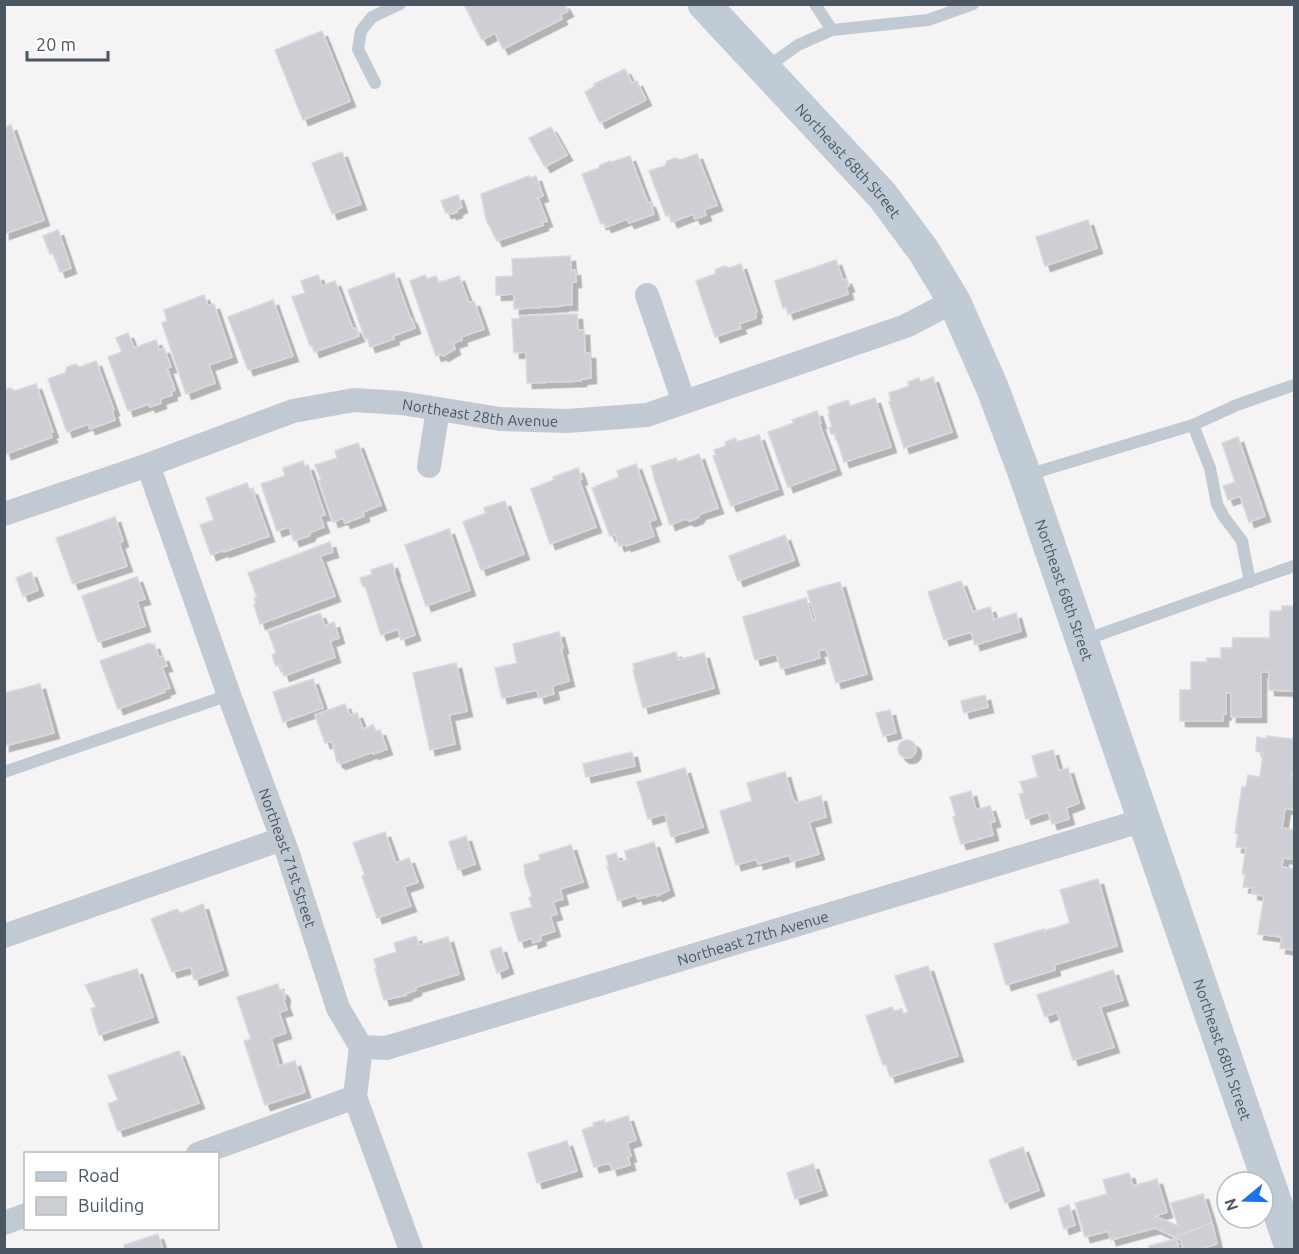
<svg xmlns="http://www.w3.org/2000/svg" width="1299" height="1254" font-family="Ubuntu,sans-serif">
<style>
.building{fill:#cdcfd5;stroke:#d7d9de;stroke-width:1.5;filter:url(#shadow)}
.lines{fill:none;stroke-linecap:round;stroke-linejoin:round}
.lane{stroke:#c1cad2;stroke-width:12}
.street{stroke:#c1cad2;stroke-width:24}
.secondary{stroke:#c1cbd6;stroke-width:33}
.labels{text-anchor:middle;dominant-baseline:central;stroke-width:5;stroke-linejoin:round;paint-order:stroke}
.street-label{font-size:15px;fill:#4a5661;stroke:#fff}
</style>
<defs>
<filter id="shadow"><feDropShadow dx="5.5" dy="5.5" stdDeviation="0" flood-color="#0004"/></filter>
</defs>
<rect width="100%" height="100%" fill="#f5f3f3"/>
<g class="building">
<path d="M469 4H564L568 11 560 15 562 19 503 49 495 33 482 40 465 6Z"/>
<path d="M322 31 350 101 303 120 275 50Z"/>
<path d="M625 69 632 83 637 81 646 100 600 123 585 92 595 86 594 84Z"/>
<path d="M11 125 44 220 4 234V128Z"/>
<path d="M551 127 567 155 545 167 529 138Z"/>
<path d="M342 152 361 204 332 214 312 163Z"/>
<path d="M697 154 717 205 704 210 706 215 695 219 693 214 672 222 669 215 666 216 649 171 665 166 667 161 675 158 680 160Z"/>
<path d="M630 156 648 203 650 202 654 214 629 223 627 219 606 227 604 223 601 224 582 174 599 168 600 165 610 161 612 162Z"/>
<path d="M529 176 530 178 536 176 543 196 535 198H538L547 221 542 223 543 225 497 241 486 219 481 194Z"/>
<path d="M458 195 462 207 456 210 457 212 451 214 450 212 446 213 441 201Z"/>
<path d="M1088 220 1097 248 1045 266 1036 237Z"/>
<path d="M58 230 71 268 60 272 53 253 50 254 43 236Z"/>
<path d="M570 256 571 271 575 270 576 282H572V305H563V306L514 309V294L496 295V277L513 276 512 259Z"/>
<path d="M836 260 843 280 846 279 849 286 846 287 848 294 788 314 786 307 783 308 775 281Z"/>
<path d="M741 264 757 312 755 313 756 318 739 324 741 328 715 337 696 281 715 274 716 269 725 266 729 268Z"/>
<path d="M394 273 411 320 412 319 415 328 393 336 394 339 370 347 367 338 365 339 348 290Z"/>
<path d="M318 275 322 286 335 281 353 329 355 328 359 336 314 352 312 345 310 346 292 297 305 293 301 281Z"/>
<path d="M425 275 427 279 436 276 439 283 459 276 469 303 474 301 484 329 461 337 462 340 453 343 455 349 443 356 441 354 436 356 410 281Z"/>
<path d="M204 295 208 306 214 304 232 357 209 365 215 383 186 394 162 323 167 321 164 310Z"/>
<path d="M273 300 293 356 248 370 228 317Z"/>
<path d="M577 314 578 330H584L585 353H590L591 378 581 379V381L527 383 526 352 514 353 512 319H519L520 316Z"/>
<path d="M128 333 134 348 156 340 159 350 164 348 171 367 167 368 175 390 171 392 172 395 160 399 161 403 150 407 149 404 128 411 108 357 122 352 116 338Z"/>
<path d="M96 361 114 410 112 411 115 420 90 429 88 424 67 432 48 379 65 373 67 367 75 364 80 367Z"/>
<path d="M933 377 952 432 904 448 889 402 891 401 889 393 909 386 908 382 919 378 920 382Z"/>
<path d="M36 384 53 432 50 433 52 437 6 454 4 449V390L10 388 15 391Z"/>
<path d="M875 398 891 447 844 462 835 433 831 434 829 428 832 427 828 414H830L828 407 848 400 850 406Z"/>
<path d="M817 411 821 423H819L836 469 788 487 768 432 794 423 792 420Z"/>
<path d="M759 435 778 489 731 506 713 456 716 455 714 450 726 446 725 442 736 438 737 442Z"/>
<path d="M1238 437 1265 516 1249 522 1240 496 1228 500 1223 486 1235 482 1222 443Z"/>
<path d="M358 443 381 505 363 512 364 516 345 523 343 518 333 522 319 481 321 480 315 465 337 458 335 451Z"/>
<path d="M699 454 718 508 700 514 698 518 690 521 685 519 670 525 653 475H654L651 466 676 458 677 462Z"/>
<path d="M303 461 305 466 308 465 325 515 320 516 324 527 311 532 309 536 294 541 289 527 277 531 261 484 285 476 283 468Z"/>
<path d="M636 464 656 519 649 522 654 536 626 546 625 544 619 546 615 534 610 536 592 488 596 487V486L619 477 617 471Z"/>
<path d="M578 468 582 479 579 480 596 527 550 544 531 489 554 480 553 477Z"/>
<path d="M247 483 250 491 252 489 269 536 224 552V550L211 555 200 525 214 520 206 498Z"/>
<path d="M505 501 524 554 481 570 463 522 486 513 484 508Z"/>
<path d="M115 517 123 541 119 543 127 566 73 584 56 538Z"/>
<path d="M449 529 470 590 426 606 405 545Z"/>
<path d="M785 535 794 560 738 581 729 556Z"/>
<path d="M330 542 333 552 320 556 335 596 260 624 254 605 256 604 254 598 257 597 248 573Z"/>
<path d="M392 563 395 571 394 572 415 635 401 640 398 629 381 635 365 586 363 587 360 578 372 574 371 570Z"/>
<path d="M31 572 38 590 23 596 16 578Z"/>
<path d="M137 577 145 599 137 601 145 626 98 642 82 596Z"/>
<path d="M961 581 973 612 990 607 994 620 1016 613 1021 631 975 645 971 632 944 640 928 592Z"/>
<path d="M840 582 867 674 836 683 826 649 818 651 820 658 781 669 776 654 755 660 743 617 806 598 813 621 816 620 807 591Z"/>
<path d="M1282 606H1294V691L1269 690V672H1261V717H1231V693H1226V714L1223 715V721H1180V690H1191V662H1207V658H1221V648H1232L1233 638H1270V611H1282Z"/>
<path d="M320 613 325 626 334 622 339 638 330 641 335 657 284 676 280 664 276 666 272 655 276 653 268 631Z"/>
<path d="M559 632 563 648 561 649 569 681 552 686 554 694 539 698 537 690 502 698 495 668 517 663 513 644Z"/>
<path d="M150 643 151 645 154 644 159 657 163 656 167 666 162 667 170 688 164 690 165 692 118 709 100 661Z"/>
<path d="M676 652 678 660 704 653 714 688 643 708 633 670 635 669 633 664Z"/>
<path d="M456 663 467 711 449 715 455 744 430 750 413 673Z"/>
<path d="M313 679 323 708 283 722 273 692Z"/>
<path d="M40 684 54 733 4 746V693Z"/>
<path d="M985 695 988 707 964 713 961 701Z"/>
<path d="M345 704 350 715 357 713 363 729 373 725 376 731 380 730 387 749 373 754V752L340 764 339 761 337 762 332 741 325 743 315 715Z"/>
<path d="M890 710 896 733 883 736 876 713Z"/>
<path d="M1294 731V773L1292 772 1291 779 1294 780V810L1285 808 1282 828 1294 830V859L1283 858 1282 867 1294 869V950L1280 948 1282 937 1258 934 1264 896 1252 894 1253 888 1243 887 1245 875 1242 874 1246 848 1236 847 1238 834 1235 833 1242 787H1246L1248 775 1260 777 1263 753 1256 751 1257 737 1266 739 1267 736 1293 739Z"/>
<circle cx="907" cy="749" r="9"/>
<path d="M1053 750 1059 771 1068 768 1079 803 1066 808 1069 819 1052 824 1048 812 1026 819 1019 794 1024 793 1020 782 1038 777 1032 756Z"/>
<path d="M632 752 635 766 586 777 583 764Z"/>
<path d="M685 768 703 827 671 837 665 814 648 819 637 782Z"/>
<path d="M785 772 794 802 795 801 796 803 821 796 826 817 809 822 819 854 791 862 790 855 758 864 757 859 736 865 720 811 752 801 747 783Z"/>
<path d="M971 791 976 810 990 806 995 821 990 823 993 835 961 844 953 817 956 816 950 797Z"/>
<path d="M385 832 396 863 409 858 418 882 404 887 411 906 377 918 362 876 365 875 353 843Z"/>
<path d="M466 836 475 864 458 870 449 842Z"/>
<path d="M654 842 669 890 657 896 656 894 638 899 636 895 618 901 607 866H609L606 856 616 853 619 862 627 860 625 851Z"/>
<path d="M571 845 583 882 560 889 563 899 553 902 557 914 550 916 555 931 540 936 541 940 533 943 532 938 519 942 510 913 532 907 529 898 532 896 524 872 525 871 524 865 540 860 539 855Z"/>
<path d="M1098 879 1117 946 1054 965 1055 970 1006 985 994 944 1044 929V931L1070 923 1060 890Z"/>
<path d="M203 904 223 970 194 980 191 967 172 972 151 919 177 909 181 913Z"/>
<path d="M416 936 419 945 448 937 459 974 416 987V990L405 994 406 995 384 1000 375 969H377L374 959 397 952 394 943Z"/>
<path d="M501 947 508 968 497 973 490 951Z"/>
<path d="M928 966 958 1056 890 1077 886 1064 883 1065 866 1016 892 1007 894 1011 902 1009 903 1014 908 1012 895 976Z"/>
<path d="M137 969 153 1017 99 1035 91 1009 96 1007 85 985Z"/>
<path d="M1113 970 1123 1000 1100 1007 1114 1047 1073 1060 1057 1012 1045 1017 1037 995Z"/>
<path d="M278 984 279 989 283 991 285 996 284 1001 287 1010 279 1012 286 1033 271 1038 279 1066 295 1061 305 1092 265 1105 244 1041 251 1039 237 997Z"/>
<path d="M179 1051 199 1103 118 1131 108 1104 118 1100 108 1076Z"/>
<path d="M628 1116 636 1140 627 1143 631 1156 628 1157 630 1165 612 1170 610 1163 594 1167 582 1130 594 1126 593 1123 604 1120 605 1123Z"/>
<path d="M567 1141 577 1171 537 1183 528 1153Z"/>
<path d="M1023 1147 1039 1190 1005 1203 989 1160Z"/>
<path d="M813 1164 822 1190 795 1199 787 1173Z"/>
<path d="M1129 1173 1133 1186 1157 1179 1167 1212 1155 1216 1178 1226 1171 1203 1203 1194 1212 1223 1174 1237 1155 1228 1111 1240 1108 1231 1085 1237 1075 1203 1107 1194 1103 1180Z"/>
<path d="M1069 1205 1075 1225 1064 1229 1058 1209Z"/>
<path d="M1212 1223 1217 1244 1197 1250H1183L1181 1240 1174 1237Z"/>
<path d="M158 1234 163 1250H125L124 1245Z"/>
<path d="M1176 1239 1179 1250H1150L1149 1246Z"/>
</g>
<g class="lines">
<g class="lane">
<path d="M815 4 832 30 928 20 973 4"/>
<path d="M766 68 798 45 832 30"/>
<path d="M375 83 358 49 361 31 372 17 400 4"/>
<path d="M1027 475 1193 425"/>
<path d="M1250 582 1242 541 1224 517 1217 504 1210 468 1193 425 1237 405 1294 385"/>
<path d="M1084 640 1294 566"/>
<path d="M4 772 229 695"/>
</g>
<g class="street">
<path d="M647 295 684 402"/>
<path id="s1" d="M148 465 229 695 288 854 338 1008 361 1047 355 1097 411 1250"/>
<path d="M429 466 438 409"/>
<path id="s2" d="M4 514 148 465 293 411 354 400 401 403 500 419 567 421 647 415 906 326 954 301"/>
<path d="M4 936 282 839"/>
<path id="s3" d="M361 1047 386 1048 1144 820"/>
<path d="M198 1154 355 1097"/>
<path d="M4 1223 26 1215"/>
</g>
<path class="secondary" id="s4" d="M704 4 882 195 923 250 954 301 992 387 1025 475 1292 1250"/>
</g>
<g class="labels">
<g class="street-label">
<text stroke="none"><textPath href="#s4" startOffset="213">Northeast 68th Street</textPath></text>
<text stroke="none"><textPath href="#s2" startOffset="496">Northeast 28th Avenue</textPath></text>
<text stroke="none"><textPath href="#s4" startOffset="699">Northeast 68th Street</textPath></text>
<text stroke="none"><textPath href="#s1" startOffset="417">Northeast 71st Street</textPath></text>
<text stroke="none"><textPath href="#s3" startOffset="408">Northeast 27th Avenue</textPath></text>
<text stroke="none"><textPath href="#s4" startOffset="1185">Northeast 68th Street</textPath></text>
</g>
</g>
<rect width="1299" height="1254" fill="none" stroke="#4a5661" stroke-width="12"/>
<rect x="24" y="1152" width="195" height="78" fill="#ffffff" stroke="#b7bbc0" stroke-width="1.5"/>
<rect x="36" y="1172" width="30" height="9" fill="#c1cbd6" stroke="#b7bbc0" stroke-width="1.5"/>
<text x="78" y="1182" font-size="18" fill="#4a5661">Road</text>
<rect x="36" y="1197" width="30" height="18" fill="#cdcfd5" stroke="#b7bbc0" stroke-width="1.5"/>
<text x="78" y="1212" font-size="18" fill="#4a5661">Building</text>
<g transform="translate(1245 1200) rotate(251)"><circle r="28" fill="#ffffff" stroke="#b7bbc0" stroke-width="1.5"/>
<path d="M0-4.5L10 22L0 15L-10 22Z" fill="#1a73e8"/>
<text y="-9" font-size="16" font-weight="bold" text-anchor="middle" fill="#4a5661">N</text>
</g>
<path d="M27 51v9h81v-9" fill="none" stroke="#4a5661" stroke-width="3"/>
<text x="36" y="51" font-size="18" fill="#4a5661" stroke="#ffffff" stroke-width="4.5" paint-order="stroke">20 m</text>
</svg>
